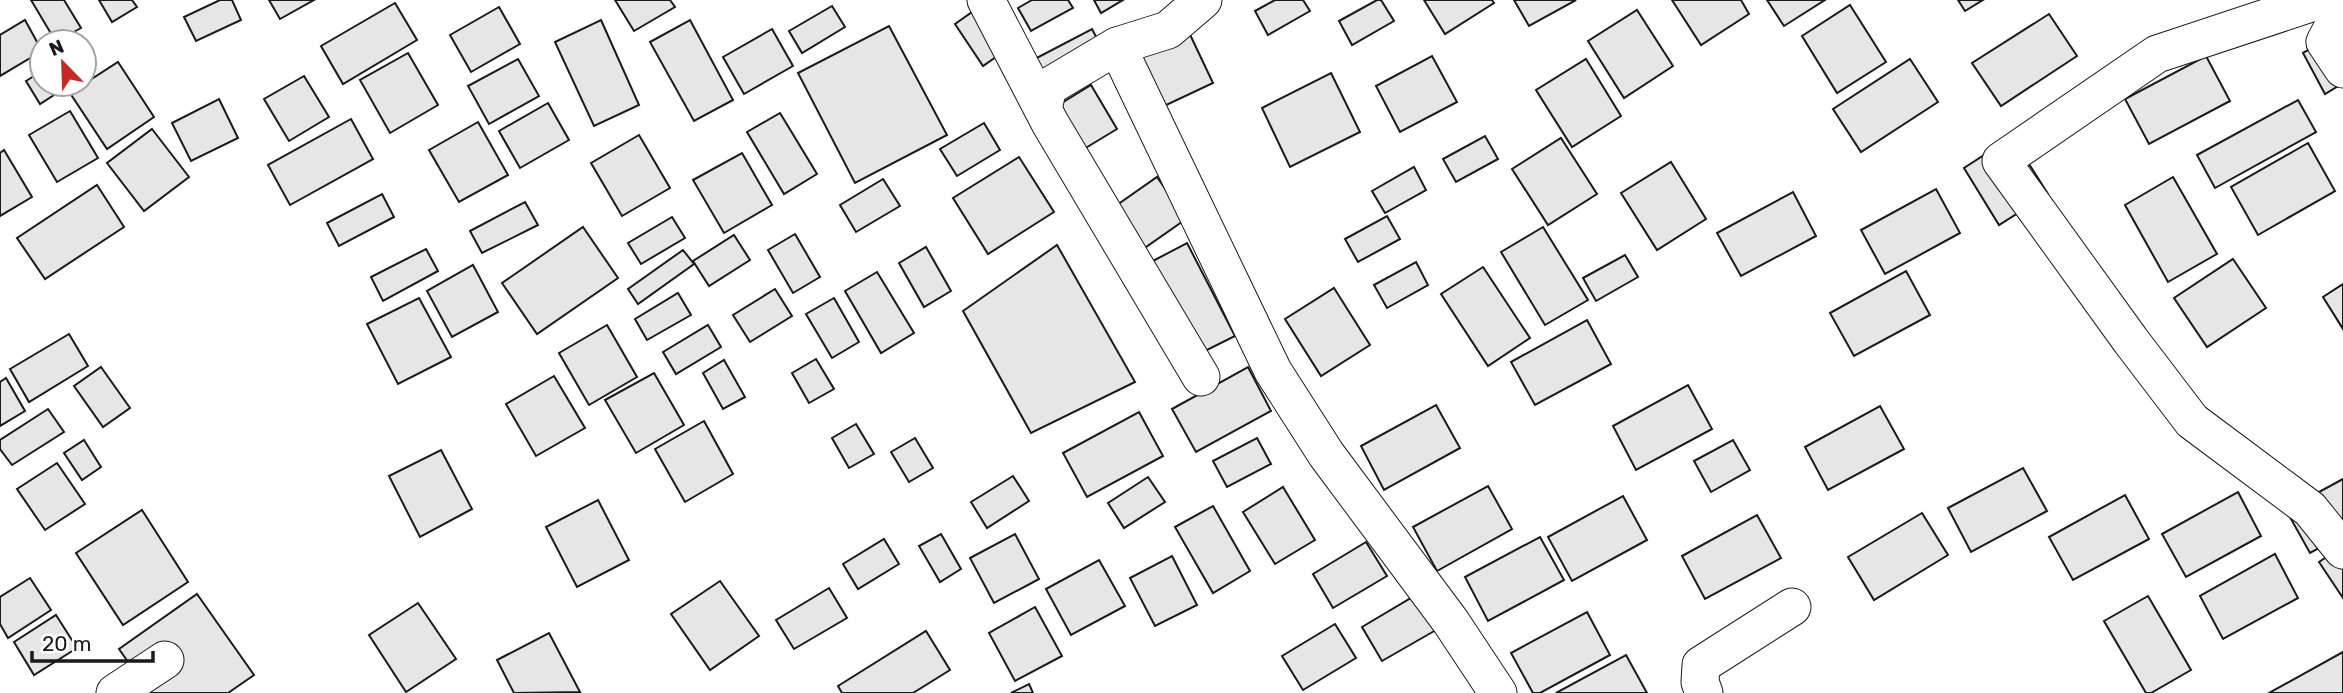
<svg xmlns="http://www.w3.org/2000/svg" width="2343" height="693" font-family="Rubik,sans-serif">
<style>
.building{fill:#e6e6e6;stroke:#1a1a1a;stroke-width:2}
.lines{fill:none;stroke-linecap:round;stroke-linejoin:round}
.minor-casing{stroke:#1a1a1a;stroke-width:39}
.minor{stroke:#fff;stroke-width:37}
</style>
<rect width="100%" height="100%" fill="#fff"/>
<g class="building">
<path d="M31 0H64L81 28 56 42Z"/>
<path d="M99 0H132L137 7 112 22Z"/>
<path d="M220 0H232L241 20 196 41 184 17Z"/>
<path d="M269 0H314L280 19Z"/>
<path d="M615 0H670L675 7 634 31Z"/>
<path d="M1032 0H1068L1073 8 1031 31 1018 8Z"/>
<path d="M1094 0H1123L1101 13Z"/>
<path d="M1275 0H1303L1310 11 1268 35 1255 11Z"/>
<path d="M1377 0H1381L1394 21 1352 45 1339 21Z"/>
<path d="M1424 0H1492L1494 3 1445 34Z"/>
<path d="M1514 0H1576L1529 26Z"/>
<path d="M1672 0H1741L1749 14 1701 45Z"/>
<path d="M1767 0H1825L1784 26Z"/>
<path d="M1958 0H1983L1965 11Z"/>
<path d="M395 3 417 40 343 84 321 46Z"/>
<path d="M1850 5 1886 62 1837 93 1802 36Z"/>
<path d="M832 6 845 27 802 53 789 31Z"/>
<path d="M499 7 520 44 471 72 450 35Z"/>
<path d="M975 10 1003 52 983 66 955 24Z"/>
<path d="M1637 10 1673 66 1624 98 1588 41Z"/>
<path d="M2049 14 2077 56 2001 106 1972 63Z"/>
<path d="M25 20 42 51 0 76V35Z"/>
<path d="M601 20 639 105 594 126 555 42Z"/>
<path d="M690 20 733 100 694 121 650 42Z"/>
<path d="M1185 24 1213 83 1143 116 1115 57Z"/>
<path d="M889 26 947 135 855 183 798 73Z"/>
<path d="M772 29 793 66 744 94 723 57Z"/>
<path d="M1092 29 1104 52 1042 85 1029 62Z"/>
<path d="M2343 30V83L2325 94 2303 53Z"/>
<path d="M408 53 438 105 390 133 360 80Z"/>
<path d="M1432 56 1457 102 1400 132 1376 86Z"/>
<path d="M2206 56 2230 101 2149 144 2125 99Z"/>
<path d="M518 59 539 96 489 124 468 86Z"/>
<path d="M1586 59 1621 116 1572 147 1536 90Z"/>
<path d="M1910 59 1938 102 1861 152 1833 109Z"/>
<path d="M118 62 154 117 107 149 70 93Z"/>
<path d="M42 71V84H71L40 104 26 81Z"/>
<path d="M1331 73 1360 132 1290 167 1262 108Z"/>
<path d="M304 76 329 117 289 141 264 99Z"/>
<path d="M1091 85 1117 129 1079 152 1052 109Z"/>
<path d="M219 99 238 138 191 161 172 123Z"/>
<path d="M2298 100 2316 132 2215 188 2197 155Z"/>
<path d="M548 103 569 140 520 168 499 131Z"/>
<path d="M70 111 98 158 57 182 29 135Z"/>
<path d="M780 113 817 174 784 194 747 132Z"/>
<path d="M351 119 373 159 290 205 268 165Z"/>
<path d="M478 122 508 175 459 202 429 150Z"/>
<path d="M984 123 1000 150 957 176 940 149Z"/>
<path d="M152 129 189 177 144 211 107 163Z"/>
<path d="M639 135 670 188 622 216 591 163Z"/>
<path d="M1485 136 1498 159 1456 182 1443 159Z"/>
<path d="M2012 137 2048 194 1999 225 1964 168Z"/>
<path d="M1561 138 1597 194 1548 225 1512 169Z"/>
<path d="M2308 143 2335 191 2258 235 2231 187Z"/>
<path d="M4 150 32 197 0 216V153Z"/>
<path d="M742 153 772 205 724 233 693 180Z"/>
<path d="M1019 157 1054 212 988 254 953 198Z"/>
<path d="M1671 162 1706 219 1657 250 1621 193Z"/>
<path d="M1414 167 1426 190 1385 213 1372 191Z"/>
<path d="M1157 177 1186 219 1136 254 1107 212Z"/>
<path d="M2173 177 2217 254 2168 282 2125 205Z"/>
<path d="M883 179 900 206 856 232 840 205Z"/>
<path d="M97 185 124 227 45 279 17 238Z"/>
<path d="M1936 189 1960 233 1885 274 1861 230Z"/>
<path d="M1793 192 1816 236 1741 276 1717 233Z"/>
<path d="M382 194 394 217 339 246 327 223Z"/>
<path d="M525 202 538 225 482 253 470 231Z"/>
<path d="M1387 216 1400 239 1358 262 1345 239Z"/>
<path d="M672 217 685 238 641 264 628 243Z"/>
<path d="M583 227 618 278 537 334 502 283Z"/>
<path d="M1543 227 1588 300 1545 325 1501 252Z"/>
<path d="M795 234 820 277 793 293 768 250Z"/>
<path d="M734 235 750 260 709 286 693 261Z"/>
<path d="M1187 243 1235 336 1199 354 1151 262Z"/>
<path d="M1057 245 1135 382 1031 433 963 311Z"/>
<path d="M926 247 951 291 924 307 899 263Z"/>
<path d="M426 249 438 271 383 301 371 277Z"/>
<path d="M683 250 694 264 638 304 628 289Z"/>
<path d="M1625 255 1638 277 1596 301 1583 278Z"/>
<path d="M2233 259 2266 308 2207 347 2174 298Z"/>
<path d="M1416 262 1428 285 1387 308 1374 285Z"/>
<path d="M473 265 498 312 452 337 427 291Z"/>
<path d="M1483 267 1530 338 1488 366 1441 294Z"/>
<path d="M1906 271 1930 315 1854 356 1830 313Z"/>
<path d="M877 272 914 333 881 353 845 291Z"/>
<path d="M2343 284V329L2323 297Z"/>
<path d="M1334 288 1370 345 1321 376 1285 319Z"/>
<path d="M775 289 792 316 750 342 733 315Z"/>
<path d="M678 293 691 315 647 340 635 319Z"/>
<path d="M419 298 451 357 398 384 367 324Z"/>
<path d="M834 298 859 342 832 358 806 314Z"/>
<path d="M1587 320 1611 364 1535 405 1511 362Z"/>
<path d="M607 325 637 377 589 405 559 353Z"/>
<path d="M708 325 721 347 676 374 663 352Z"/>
<path d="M69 334 88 366 29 402 10 369Z"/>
<path d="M816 359 834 389 809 403 792 373Z"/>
<path d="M724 360 745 397 723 409 703 373Z"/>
<path d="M101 367 130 408 103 427 74 386Z"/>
<path d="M1248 367 1271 411 1196 452 1172 409Z"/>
<path d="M654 373 684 425 636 453 605 400Z"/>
<path d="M554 376 585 428 536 456 506 404Z"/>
<path d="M6 378 25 411 0 426V382Z"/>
<path d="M1688 385 1712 429 1636 470 1613 426Z"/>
<path d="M1436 405 1460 448 1384 490 1361 446Z"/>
<path d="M1880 406 1904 449 1828 490 1805 447Z"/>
<path d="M48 409 64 432 12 465 0 449V440Z"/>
<path d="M1139 412 1163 456 1087 497 1063 453Z"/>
<path d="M704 421 733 474 685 502 655 449Z"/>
<path d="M856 424 874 454 849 468 832 438Z"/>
<path d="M915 438 933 468 909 482 891 452Z"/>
<path d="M1257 438 1271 464 1227 487 1213 461Z"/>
<path d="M84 440 101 467 82 480 64 453Z"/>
<path d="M1733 440 1750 470 1711 492 1694 461Z"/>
<path d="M441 450 472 509 420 537 389 476Z"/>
<path d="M57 463 85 504 45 530 17 489Z"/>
<path d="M2023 468 2047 511 1971 552 1948 508Z"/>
<path d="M1013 476 1029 501 987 528 971 502Z"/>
<path d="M1148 477 1165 502 1124 528 1108 503Z"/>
<path d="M2343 479V535L2310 553 2286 510Z"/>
<path d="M1488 486 1512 529 1437 571 1413 527Z"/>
<path d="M1283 487 1315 540 1275 564 1243 512Z"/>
<path d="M2238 492 2261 536 2186 577 2162 534Z"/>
<path d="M2125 495 2149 539 2073 580 2049 537Z"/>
<path d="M1623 496 1647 540 1572 581 1548 537Z"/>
<path d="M598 500 629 560 577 587 546 527Z"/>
<path d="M1213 506 1250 571 1213 593 1175 527Z"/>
<path d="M142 510 188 582 123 625 76 553Z"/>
<path d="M1922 513 1948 555 1874 600 1848 557Z"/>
<path d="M1757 515 1781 558 1705 599 1682 556Z"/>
<path d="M941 534 961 569 940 582 919 546Z"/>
<path d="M1015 534 1039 579 994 603 970 558Z"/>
<path d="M1540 537 1564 580 1488 621 1465 577Z"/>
<path d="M884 539 899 564 858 589 843 564Z"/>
<path d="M1366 542 1387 576 1333 608 1313 574Z"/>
<path d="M2343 546V598L2319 562Z"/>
<path d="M2275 554 2298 598 2223 639 2200 596Z"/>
<path d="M1172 556 1197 605 1155 626 1130 578Z"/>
<path d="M1099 560 1125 606 1071 635 1046 589Z"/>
<path d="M30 578 51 610 8 638 0 624V597Z"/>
<path d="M720 581 759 636 710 670 671 614Z"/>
<path d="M829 588 847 618 794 649 776 620Z"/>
<path d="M197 594 254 675 228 693H150L119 649Z"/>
<path d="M1416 595 1436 630 1382 661 1362 627Z"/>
<path d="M2148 596 2191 670 2151 693H2146L2104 621Z"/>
<path d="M418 603 456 659 406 692 369 635Z"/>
<path d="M1035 607 1062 656 1015 681 989 633Z"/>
<path d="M1587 612 1610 655 1540 693H1533L1511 653Z"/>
<path d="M56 615 77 648 34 675 14 642Z"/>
<path d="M1335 624 1356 658 1303 690 1282 656Z"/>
<path d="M926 631 950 670 913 693H842L838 686Z"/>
<path d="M549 633 580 692 514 693 497 660Z"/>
<path d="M2343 652V693H2269Z"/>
<path d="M1626 655 1647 693H1556Z"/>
<path d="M1029 684 1033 693H1011Z"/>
</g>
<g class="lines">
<g class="minor-casing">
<g id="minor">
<path d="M986 0 1050 123 1201 377"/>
<path d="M2320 0 2157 54 2001 161 2131 341 2192 421 2310 509 2343 550"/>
<path d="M2343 8 2325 42 2343 69"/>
<path d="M1117 46 1168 30 1203 0"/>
<path d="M1043 109 1048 87 1117 46 1273 371 1326 454 1451 622 1498 693"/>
<path d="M115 693 165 660"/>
<path d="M1704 693 1700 682 1701 665 1792 607"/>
</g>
</g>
<use href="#minor" class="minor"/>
</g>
<g transform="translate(63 63) rotate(337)"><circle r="33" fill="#ffffff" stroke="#a3a3a3" stroke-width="2"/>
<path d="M0-5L12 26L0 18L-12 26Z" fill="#c62828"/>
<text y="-10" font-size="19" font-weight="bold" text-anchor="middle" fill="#1a1a1a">N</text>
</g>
<path d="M32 651v10h121v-10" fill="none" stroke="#1a1a1a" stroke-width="3.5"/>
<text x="42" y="651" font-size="21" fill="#1a1a1a" stroke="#ffffff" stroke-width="5" paint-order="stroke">20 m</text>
</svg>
